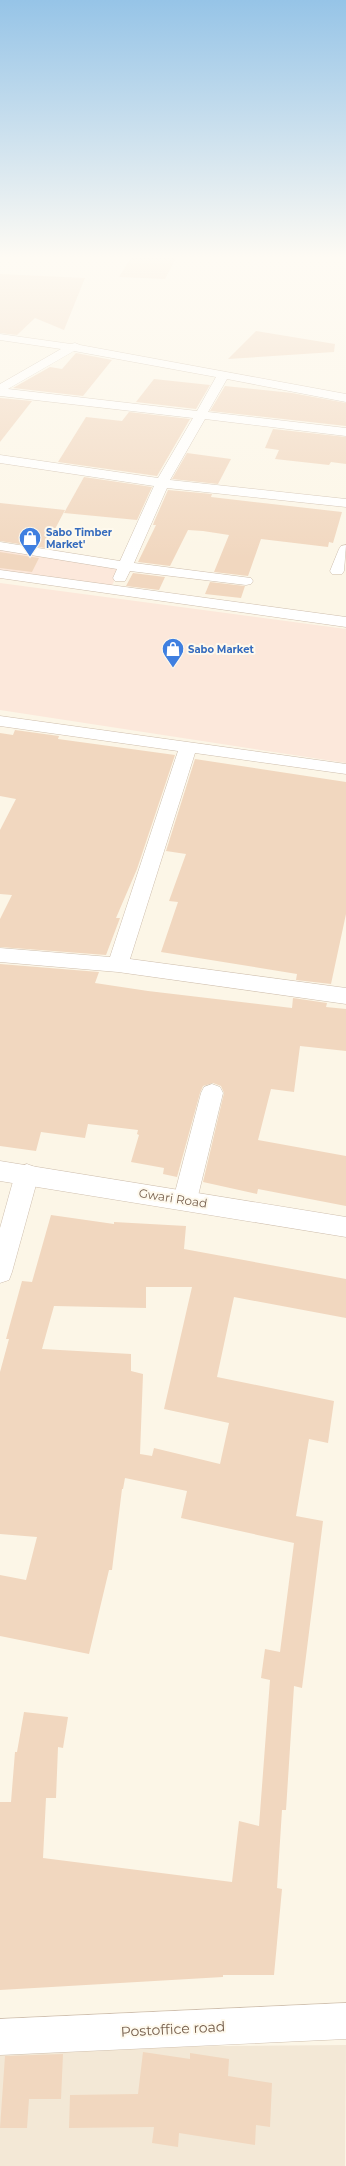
<svg xmlns="http://www.w3.org/2000/svg" width="346" height="2166" font-family="Montserrat,sans-serif">
<style>
.residential{fill:#f3e8d6}
.commercial{fill:#fce8db}
.building{fill:#f1d7bf;fill-rule:evenodd}
.lines{fill:none;stroke-linecap:round;stroke-linejoin:round}
.minor-casing{stroke:#cebead;stroke-width:1}
.tertiary-casing{stroke:#cebead;stroke-width:1}
.minor{fill:#fff;fill-rule:evenodd}
.tertiary{fill:#fff;fill-rule:evenodd}
.labels{text-anchor:middle;dominant-baseline:central;stroke-width:4;stroke-linejoin:round;paint-order:stroke}
.far-shop-label{font-size:10px;font-weight:bold;fill:#366cbe;stroke:#fef9ed;text-anchor:start}
.street-label{font-size:12px;fill:#755e4c;stroke:#fef9ed}
.near-street-label{font-size:14px;fill:#755e4c;stroke:#fef9ed}
</style>
<rect width="100%" height="100%" fill="#fcf6e7"/>
<path class="residential" d="M346 2045 345 2166H0V2048Z"/>
<g class="commercial">
<path d="M0 548 121 568 111 587 0 572Z"/>
<path d="M0 583 346 629V763L0 710Z"/>
</g>
<g class="building">
<path d="M132 256H177L165 279 119 277Z"/>
<path d="M0 274 85 278 64 330 35 318 17 335 0 333Z"/>
<path d="M256 331 335 344 334 352 228 359Z"/>
<path d="M76 353 112 360 83 396 13 388 50 367 62 369Z"/>
<path d="M154 379 210 385 196 409 136 402Z"/>
<path d="M225 386 292 393 346 403V426L210 411Z"/>
<path d="M0 398 32 401 0 442Z"/>
<path d="M129 412 190 419 157 476 58 462 86 417 122 421Z"/>
<path d="M273 429 346 437V464L331 462 329 465 275 459 279 450 265 448Z"/>
<path d="M187 453 231 459 218 484 172 479Z"/>
<path d="M84 477 152 487 137 520 64 513Z"/>
<path d="M168 490 212 494 211 497 342 512 333 543 329 542 328 547 261 539 248 576 214 572 229 535 203 531 188 530 170 566 138 562 156 525H153L154 522Z"/>
<path d="M0 503 65 510 45 548 0 541Z"/>
<path d="M0 552 39 558 32 572 0 568Z"/>
<path d="M133 573 165 577 159 590 126 586Z"/>
<path d="M210 582 245 586 241 598 205 594Z"/>
<path d="M15 730 59 736 58 739 175 755 137 869 116 918H120L106 955 0 947V919L12 895 0 894V830L16 799 0 796V733L13 735Z"/>
<path d="M195 759 346 782V914L331 984 296 980 297 974 161 952 178 902 169 901 186 854 166 851Z"/>
<path d="M0 964 99 972 95 983 148 991 292 1008 293 998 327 1003 326 1007 346 1009V1051L300 1046 294 1092 271 1089 258 1140 346 1156V1206L258 1189 257 1194 203 1182 224 1093 221 1086 213 1083 203 1086 200 1093 177 1177 163 1174 164 1168 131 1162 139 1135 137 1134 138 1130 88 1124 85 1138 41 1132 36 1151 0 1146Z"/>
<path d="M51 1215 114 1224V1222L186 1226 184 1249 346 1279V1318L234 1297 217 1377 334 1401 328 1443 309 1439 296 1516 323 1521 302 1688 294 1686 286 1810H282L277 1888 282 1889 274 1975H223V1977L0 1990V1802H11L15 1752H17L24 1712 68 1717 63 1748 58 1747 56 1798H46L43 1858 232 1882 239 1821 259 1826 270 1680 261 1678 265 1649 280 1652 294 1543 181 1518 187 1491 125 1478 123 1489H122L112 1570H109L89 1654 0 1636V1575L26 1580 37 1537 0 1534V1372L9 1339H6L22 1281 32 1282ZM146 1287H192L164 1409 229 1423 220 1464 154 1448 152 1456 140 1454 143 1374 131 1371V1354L42 1349 54 1306 146 1308Z"/>
<path d="M143 2052 190 2059V2053L229 2059 228 2076 272 2083 270 2127 256 2125 255 2145 179 2133 178 2147 152 2143 154 2127 69 2128 70 2095 138 2094Z"/>
<path d="M63 2054 61 2099H29L27 2128H0L5 2056Z"/>
</g>
<g class="lines">
<g class="minor-casing">
<g id="minor">
<path d="M0 334 71 344 75 343 80 345 346 394V402L227 379 208 412 346 428V436L205 419 170 480 346 499V507L167 488 134 563 251 578 253 581 251 584 246 585 130 571 125 581H115L113 578 117 569 0 550V542L120 561 154 486 0 463V455L158 478 193 418 0 396V384L61 349 0 340ZM74 351 216 377 197 411 8 389Z"/>
<path d="M346 545 344 571 342 574H332L330 571 339 549 341 546Z"/>
<path d="M0 570 346 617V627L0 578Z"/>
<path d="M0 716 346 764V774L195 753 130 959 346 988V1004L118 972 0 962V948L110 957 178 751 0 726Z"/>
<path d="M212 1084 220 1087 223 1093 197 1200 193 1207 185 1210 177 1207 173 1200 201 1093 204 1087Z"/>
<path d="M27 1164 35 1167 39 1174 12 1272 9 1280 0 1283V1228L15 1174 19 1167Z"/>
</g>
</g>
<g class="tertiary-casing">
<g id="tertiary">
<path d="M0 1161 346 1217V1237L0 1181Z"/>
<path d="M346 2003V2039L0 2055V2019Z"/>
</g>
</g>
<use href="#minor" class="minor"/>
<use href="#tertiary" class="tertiary"/>
</g>
<linearGradient id="sky" x2="0" y2="1"><stop stop-color="#96c4e7"/><stop offset="0.46" stop-color="#fefbf4"/><stop offset="1" stop-color="#fefbf4" stop-opacity="0"/></linearGradient>
<rect width="346" height="559" fill="url(#sky)"/>
<defs>
<g id="shop-pin" transform="scale(1.15)"><path d="M0 17L-7.5 6A9.5 9.5 0 1 1 7.5 6Z" fill="#3f7fe0" stroke="#fef9ed"/><path d="M-5-2.5h2.3a2.7 3.5 0 0 1 5.4 0H5L5.5 6h-11ZM-1.5-2.5h3a1.5 2.3 0 0 0-3 0Z" fill="#fff"/></g>
</defs>
<g fill-rule="evenodd">
<use href="#shop-pin" x="30" y="538"/>
<use href="#shop-pin" x="173" y="649"/>
</g>
<g class="labels">
<g class="far-shop-label">
<text x="46" y="532">Sabo Timber<tspan x="46" dy="12">Market'</tspan></text>
<text x="188" y="649">Sabo Market</text>
</g>
<g class="street-label">
<text transform="translate(173 1198) rotate(9)">Gwari Road</text>
</g>
<g class="near-street-label">
<text transform="translate(173 2029) rotate(-3)">Postoffice road</text>
</g>
</g>
</svg>
